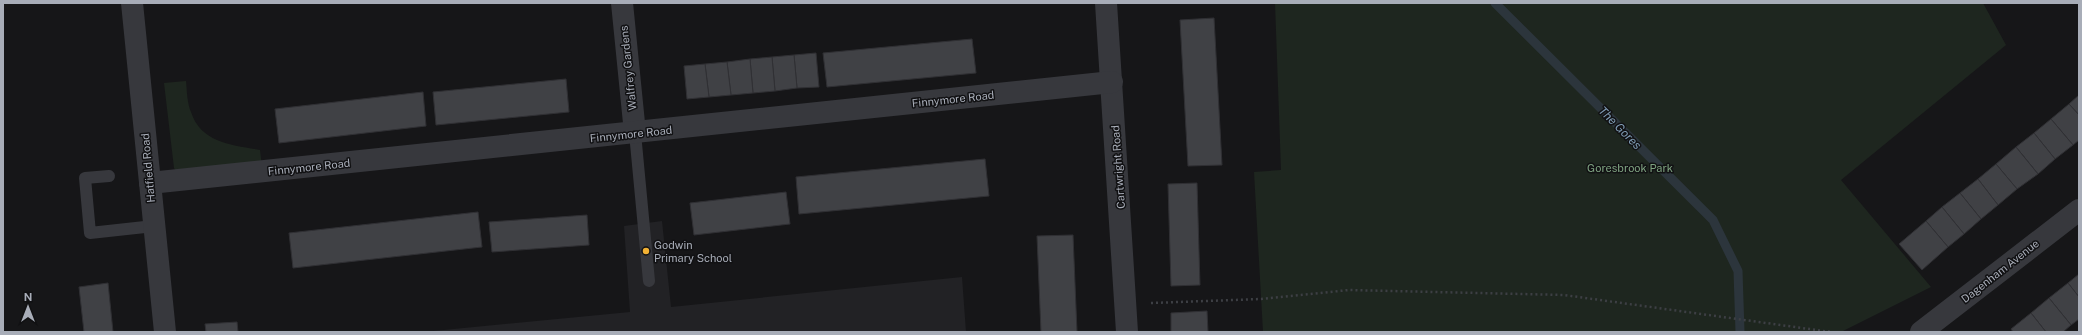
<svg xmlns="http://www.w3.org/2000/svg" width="2082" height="335" font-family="'Public Sans',sans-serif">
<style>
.built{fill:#222225}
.green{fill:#1e261f}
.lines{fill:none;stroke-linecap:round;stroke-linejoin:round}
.stream{stroke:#2c353c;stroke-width:9}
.building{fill:#404145;stroke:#303034}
.path{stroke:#3d3f44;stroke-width:2.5;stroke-dasharray:2 3;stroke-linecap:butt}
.lane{stroke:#37383d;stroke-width:12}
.street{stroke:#37383d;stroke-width:22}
.poi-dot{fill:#f2b134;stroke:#111113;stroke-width:1.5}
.labels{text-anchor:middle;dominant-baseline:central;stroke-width:3;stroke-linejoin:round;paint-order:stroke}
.street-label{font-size:11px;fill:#a8adb8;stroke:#111113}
.park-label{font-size:11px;fill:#7fa381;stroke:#111113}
.poi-label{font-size:11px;fill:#a8adb8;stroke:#111113;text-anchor:start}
.water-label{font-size:12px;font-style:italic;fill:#7f9bb3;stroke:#111113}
</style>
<rect width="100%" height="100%" fill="#161618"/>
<path class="built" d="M662 221 671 307 962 277 966 332H423L630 312 624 226Z"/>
<g class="green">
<path d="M1275 3H1983L2006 45 1841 180 1931 287 1841 332H1263L1254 172 1281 170Z"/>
<path d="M186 81C187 91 187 103 191 112 201 143 232 145 260 150L262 167 178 174 174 168 164 83Z"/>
</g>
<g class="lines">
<path class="stream" d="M1495 3 1713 220 1738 271 1740 332"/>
</g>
<g class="building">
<path d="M1214 18 1222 165 1188 166 1180 20Z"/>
<path d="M972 39 976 73 827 87 823 53Z"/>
<path d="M816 53 819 87 797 88 794 55Z"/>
<path d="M794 55 797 88 775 91 772 57Z"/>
<path d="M772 57 775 91 753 93 750 59Z"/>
<path d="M750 59 753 93 731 95 727 62Z"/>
<path d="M727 62 731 95 709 97 705 64Z"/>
<path d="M705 64 709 97 687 99 684 66Z"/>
<path d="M566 79 569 112 436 125 433 92Z"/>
<path d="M423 92 426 126 279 143 275 109Z"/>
<path d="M2079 95V115L2069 104Z"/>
<path d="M2069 104 2079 115V140L2073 145 2051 119Z"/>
<path d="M2051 119 2073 145 2055 159 2034 133Z"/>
<path d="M2034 133 2055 159 2038 174 2016 147Z"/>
<path d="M2016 147 2038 174 2017 189 1996 164Z"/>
<path d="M985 159 989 196 799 214 796 177Z"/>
<path d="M1996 164 2017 189 1998 205 1978 179Z"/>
<path d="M1978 179 1998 205 1981 219 1960 193Z"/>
<path d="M1197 183 1200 285 1171 286 1168 184Z"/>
<path d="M786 192 790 224 694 235 690 203Z"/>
<path d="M1960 193 1981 219 1964 234 1942 207Z"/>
<path d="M1942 207 1964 234 1948 247 1926 221Z"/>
<path d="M478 212 482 247 293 268 289 233Z"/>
<path d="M587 215 589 245 492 252 489 222Z"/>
<path d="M1926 221 1948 247 1922 270 1899 244Z"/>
<path d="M1073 235 1077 332H1041L1037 236Z"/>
<path d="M2079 274V297L2068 283Z"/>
<path d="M108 283 113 332H84L79 287Z"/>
<path d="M2068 283 2079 297V319L2071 325 2049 298Z"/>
<path d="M2049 298 2071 325 2063 332H2046L2031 313Z"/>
<path d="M1207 311 1208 332H1171V313Z"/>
<path d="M2031 313 2046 332H2013L2011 329Z"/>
<path d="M237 322 238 332H206L205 324Z"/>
</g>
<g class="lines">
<path class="path" d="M1151 303 1261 299 1349 290 1564 295 1831 332"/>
<g class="lane">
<path d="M635 133 649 281"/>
<path d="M109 176 85 178 90 233 154 226"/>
</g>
<g class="street">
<path d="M132 3 165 332"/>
<path d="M622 3 635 133"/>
<path d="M1106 3 1127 332"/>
<path d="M150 183 1112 82"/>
<path d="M1921 332 2079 210"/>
</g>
</g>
<circle class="poi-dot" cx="646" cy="251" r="4"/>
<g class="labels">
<g class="street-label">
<text transform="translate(628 68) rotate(-96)">Walfrey Gardens</text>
<text transform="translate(953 99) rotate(-6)">Finnymore Road</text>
<text transform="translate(631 134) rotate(-6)">Finnymore Road</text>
<text transform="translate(309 167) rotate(-6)">Finnymore Road</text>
<text transform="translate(1118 167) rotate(-94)">Cartwright Road</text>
<text transform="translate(148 168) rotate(-95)">Hatfield Road</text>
<text transform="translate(2000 271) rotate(-38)">Dagenham Avenue</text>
</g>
<g class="park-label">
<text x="1630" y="168">Goresbrook Park</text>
</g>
<g class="poi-label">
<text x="654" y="245">Godwin<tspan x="654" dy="13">Primary School</tspan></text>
</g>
<g class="water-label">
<text transform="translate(1620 128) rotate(45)">The Gores</text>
</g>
</g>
<rect width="2082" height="335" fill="none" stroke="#a8adb8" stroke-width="8"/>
<g transform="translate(28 307)" stroke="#111113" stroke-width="3" paint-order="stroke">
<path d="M0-3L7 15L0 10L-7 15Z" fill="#a8adb8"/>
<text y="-6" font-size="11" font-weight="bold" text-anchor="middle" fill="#a8adb8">N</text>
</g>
</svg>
